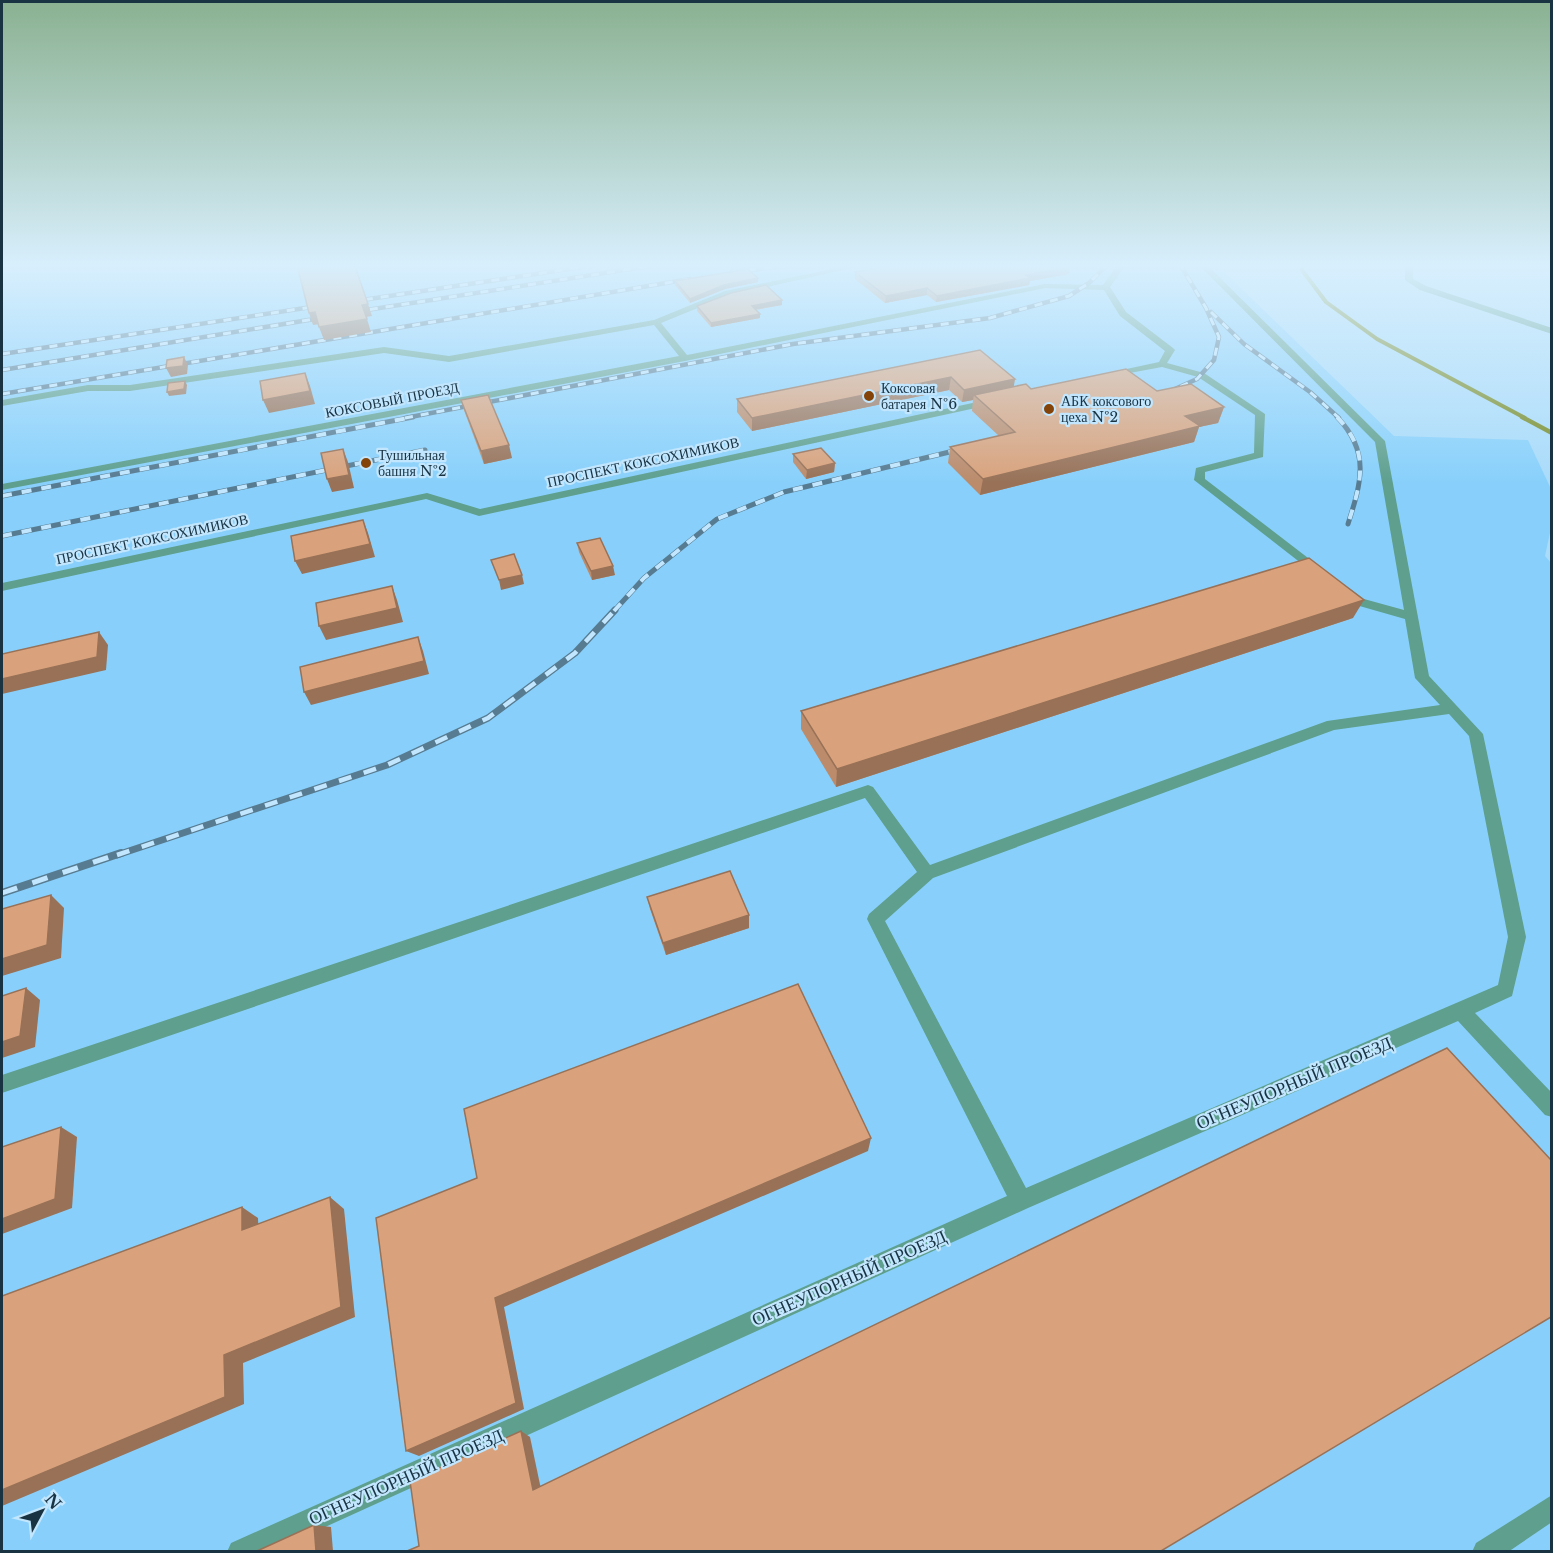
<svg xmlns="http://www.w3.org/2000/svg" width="1553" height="1553" font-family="'Libre Baskerville',serif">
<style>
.built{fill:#88d0fb}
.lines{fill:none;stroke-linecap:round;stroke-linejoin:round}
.stream-far1{stroke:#76881e;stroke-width:4}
.stream{stroke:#76881e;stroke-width:4.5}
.minor{fill:#5e9f8e;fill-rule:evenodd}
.rail-far3-casing{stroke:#577b91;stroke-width:4.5}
.rail-far2-casing{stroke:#577b91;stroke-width:5}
.rail-far1-casing{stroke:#577b91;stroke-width:7}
.rail-casing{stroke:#577b91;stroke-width:8}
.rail-far3{stroke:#c1e6fd;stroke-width:3;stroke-dasharray:8;stroke-linecap:butt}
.rail-far2{stroke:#c1e6fd;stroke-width:4;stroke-dasharray:10;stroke-linecap:butt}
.rail-far1{stroke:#c1e6fd;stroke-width:4.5;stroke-dasharray:13;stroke-linecap:butt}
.rail{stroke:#c1e6fd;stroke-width:5;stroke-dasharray:16;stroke-linecap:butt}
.wall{fill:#bb8b6b}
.shaded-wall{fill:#987157}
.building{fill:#d9a27c;stroke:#987157;stroke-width:1.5}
.poi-dot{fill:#844409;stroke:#c1e6fd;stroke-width:2}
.labels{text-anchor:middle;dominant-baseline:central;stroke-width:4.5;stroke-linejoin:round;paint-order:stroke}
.far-poi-label{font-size:14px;fill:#193343;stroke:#c1e6fd;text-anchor:start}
.far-street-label{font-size:14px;fill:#193343;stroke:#c1e6fd}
.near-street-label{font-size:18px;fill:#193343;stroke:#c1e6fd}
</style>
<rect width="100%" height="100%" fill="#a9dbfa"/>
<path class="built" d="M2 266H1218L1394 436 1528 440 1552 491 1551 528 1545 556 1552 564 1551 1551 2 1552Z"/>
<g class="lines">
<path class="stream-far1" d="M1304 266 1302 270 1326 302 1377 339 1525 418"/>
<path class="stream" d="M1522 417 1552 433"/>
<g class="minor">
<path d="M848 266H861L730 295 661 323 687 355 1045 284 1103 285 1117 266H1125L1110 287 1126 312 1173 348 1175 350 1167 363 1204 373 1265 414 1263 457 1205 472V479L1325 571 1319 575 1315 574 1194 480 1196 468 1254 453 1255 415 1198 377 1162 367 1108 377V373L1159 362 1165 351 1120 316 1104 290 1045 288 685 361 2 490V484L679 356 654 325 449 362 384 353 130 391H88L2 406V400L88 385H130L384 347 449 356 654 320 725 291Z"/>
<path d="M1200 266H1208L1385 441 1429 676 1483 734 1526 937 1512 996 1475 1013 1552 1093V1117L1545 1115 1458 1021 1028 1208 270 1552H227L231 1543 1007 1196 867 919 869 914 917 872 865 798 2 1093V1075L868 785 873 787 930 865 1327 721 1440 705 1415 678 1405 619 1356 605 1339 591 1341 588H1349L1364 599 1404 610 1375 442ZM1449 714 1469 736 1508 937 1498 985 1026 1188 885 921 933 878 1334 730Z"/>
<path d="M1405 266H1413V279L1426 286 1552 328V334L1420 290 1405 280Z"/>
<path d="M991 399 996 402 994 404 479 516 426 499 2 591V583L427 493 480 509Z"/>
<path d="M1552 1495V1522L1508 1552H1472L1476 1543Z"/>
</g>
<g class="rail-far3-casing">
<g id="rail-far3">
<path d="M732 272 785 266"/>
<path d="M349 302 589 266"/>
<path d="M354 312 650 266"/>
<path d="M1211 312 1244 344 1310 392 1339 418"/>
<path d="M2 354 325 305"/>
<path d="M2 370 327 317"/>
<path d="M1166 393 1197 379 1214 360 1219 337 1206 308 1181 266"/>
<path d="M2 394 690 279"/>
<path d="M405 418 793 344 990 318 1069 296 1089 283 1106 266"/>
</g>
</g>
<g class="rail-far2-casing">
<g id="rail-far2">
<path d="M1337 417C1371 452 1361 483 1348 524"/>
<path d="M2 496 413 417"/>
<path d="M2 536 425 450"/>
<path d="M614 611 644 578 717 519 784 492 966 448"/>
</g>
</g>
<g class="rail-far1-casing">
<path id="rail-far1" d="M117 855 387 765 488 718 575 653 615 610"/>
</g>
<g class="rail-casing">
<path id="rail" d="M2 893 121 853"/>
</g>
<use href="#rail-far3" class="rail-far3"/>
<use href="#rail-far2" class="rail-far2"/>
<use href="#rail-far1" class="rail-far1"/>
<use href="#rail" class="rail"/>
</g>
<g class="wall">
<path d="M1070 267 1069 274 1030 281 1029 285 936 302 927 295 885 303 855 279V272Z"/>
<path d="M758 278V282L725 289 690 303 675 285V281Z"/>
<path d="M782 300V305L756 310 760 314V318L711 327 697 311V306Z"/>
<path d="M980 350 1015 379 1013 387 1031 389 1157 391 1224 407 1218 423 1199 427 1194 442 980 495 948 463 950 447 999 436 972 411 973 400 962 402 949 390 752 431 737 412V399Z"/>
<path d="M461 400 512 458 484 464 465 413Z"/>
<path d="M793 454 835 463 834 472 806 479 793 462Z"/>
<path d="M577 543 615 575 592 580 579 552Z"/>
<path d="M1353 618 836 787 801 729V711Z"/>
<path d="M647 897 749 928 666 955 650 909Z"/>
</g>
<g class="shaded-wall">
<path d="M1070 267 1069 274 1030 281 1029 285 936 302 937 296 1026 275Z"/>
<path d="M758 278V282L725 289 690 303V299L724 285Z"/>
<path d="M927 288V295L885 303 886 296Z"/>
<path d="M782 300V305L752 310V306Z"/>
<path d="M368 304 372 316 366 317 362 305Z"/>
<path d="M315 312 320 324 313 325 309 313Z"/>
<path d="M760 314V318L711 327V323Z"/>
<path d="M367 319 371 332 324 340 319 327Z"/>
<path d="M184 357 188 365 187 374 171 377 166 368Z"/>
<path d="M305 373 310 386 315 404 269 413 263 400Z"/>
<path d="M951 377 949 390 752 431V418Z"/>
<path d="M1015 379 1013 391 974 395 973 400 962 402 964 390Z"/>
<path d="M185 381 187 385 186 394 169 396 167 392Z"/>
<path d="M1224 407 1218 423 1199 427 1194 442 980 495 983 479 1185 416Z"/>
<path d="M509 445 512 458 484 464 481 451Z"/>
<path d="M343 449 348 462 354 488 332 492 327 479Z"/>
<path d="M835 463 834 472 806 479 807 470Z"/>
<path d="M363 520 368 533 375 557 302 574 295 561Z"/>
<path d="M613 566 615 575 592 580 591 571Z"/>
<path d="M522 575 524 584 501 590 499 580Z"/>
<path d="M392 586 397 600 403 622 326 640 319 626Z"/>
<path d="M1364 600 1353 618 836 787 837 769Z"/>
<path d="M99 632 108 645 106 670 2 694V679Z"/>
<path d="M418 637 423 651 429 674 311 705 304 692Z"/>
<path d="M51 895 64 908 61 958 2 976V959Z"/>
<path d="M749 915V928L666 955 663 943Z"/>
<path d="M26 988 40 1000 35 1047 2 1058V1042Z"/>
<path d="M61 1127 77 1137 72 1208 2 1234V1219Z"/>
<path d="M871 1138 868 1151 504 1307 524 1409 419 1456 406 1451 495 1298Z"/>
<path d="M330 1197 344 1209 355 1317 243 1363 244 1404 2 1506V1490L224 1355Z"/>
<path d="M242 1207 258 1218 259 1241 242 1230Z"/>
<path d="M521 1431 530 1437 542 1494 533 1490Z"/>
<path d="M314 1525 331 1527 333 1551H316Z"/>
</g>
<g class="building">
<path d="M321 266H355L368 304 362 305 367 319 319 327 315 312 309 313 298 269Z"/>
<path d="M891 266H1067L1070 267 1026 275 1030 278 937 296 927 288 886 296 855 272Z"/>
<path d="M748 269 758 278 724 285 690 299 675 281Z"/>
<path d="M766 285 782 300 752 306 760 314 711 323 697 306 731 293Z"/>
<path d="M980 350 1015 379 964 390 951 377 752 418 737 399Z"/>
<path d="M184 357 183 366 166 368 167 360Z"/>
<path d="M1126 369 1157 391 1191 384 1224 407 1185 416 1200 426 983 479 950 447 1015 432 974 395 1026 384 1031 389Z"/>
<path d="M305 373 310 391 263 400 260 381Z"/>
<path d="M185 381 184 389 167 392 168 383Z"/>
<path d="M488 395 509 445 481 451 461 400Z"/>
<path d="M821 448 835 463 807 470 793 454Z"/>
<path d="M343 449 349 475 327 479 321 453Z"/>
<path d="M363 520 370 544 295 561 291 536Z"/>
<path d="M600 538 613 566 591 571 577 543Z"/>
<path d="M514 554 522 575 499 580 491 560Z"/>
<path d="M1309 558 1364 600 837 769 801 711Z"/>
<path d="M392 586 397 608 319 626 316 603Z"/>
<path d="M99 632 97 657 2 679V654Z"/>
<path d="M418 637 424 661 304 692 300 667Z"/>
<path d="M730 871 749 915 663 943 647 897Z"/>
<path d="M51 895 47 945 2 959V909Z"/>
<path d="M798 984 871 1138 495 1298 516 1403 406 1451 376 1218 477 1178 464 1109Z"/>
<path d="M26 988 20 1036 2 1042V996Z"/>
<path d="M1447 1048 1551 1160V1317L1161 1551H407L419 1546 410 1481 521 1431 533 1490Z"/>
<path d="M61 1127 55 1199 2 1219V1147Z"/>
<path d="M330 1197 341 1307 224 1355 225 1397 2 1490V1296L242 1207V1230Z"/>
<path d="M314 1525 316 1551H257Z"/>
</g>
<linearGradient id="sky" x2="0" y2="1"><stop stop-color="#8ab191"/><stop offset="0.55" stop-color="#d8effd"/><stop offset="1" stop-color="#d8effd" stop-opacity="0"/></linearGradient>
<rect width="1553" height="483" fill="url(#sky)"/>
<g class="poi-dot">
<circle cx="869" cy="396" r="6"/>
<circle cx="1049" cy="409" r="6"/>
<circle cx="366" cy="463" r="6"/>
</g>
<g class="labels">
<g class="far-poi-label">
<text x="881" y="388">Коксовая<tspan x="881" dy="16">батарея №6</tspan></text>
<text x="1061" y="401">АБК коксового<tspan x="1061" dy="16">цеха №2</tspan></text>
<text x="378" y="455">Тушильная<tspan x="378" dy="16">башня №2</tspan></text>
</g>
<g class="far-street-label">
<text transform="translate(392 400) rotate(-11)">КОКСОВЫЙ ПРОЕЗД</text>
<text transform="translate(643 462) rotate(-12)">ПРОСПЕКТ КОКСОХИМИКОВ</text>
<text transform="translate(152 539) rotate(-12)">ПРОСПЕКТ КОКСОХИМИКОВ</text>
</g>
<g class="near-street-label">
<text transform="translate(1294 1083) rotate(-23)">ОГНЕУПОРНЫЙ ПРОЕЗД</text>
<text transform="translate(849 1278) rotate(-24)">ОГНЕУПОРНЫЙ ПРОЕЗД</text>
<text transform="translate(406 1477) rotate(-24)">ОГНЕУПОРНЫЙ ПРОЕЗД</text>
</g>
</g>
<rect width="1553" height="1553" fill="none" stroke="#193343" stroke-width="6"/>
<g transform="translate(42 1511) rotate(49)" stroke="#c1e6fd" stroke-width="4.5" paint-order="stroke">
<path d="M0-4.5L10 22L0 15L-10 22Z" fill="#193343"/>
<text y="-9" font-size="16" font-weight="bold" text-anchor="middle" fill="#193343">N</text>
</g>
</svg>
